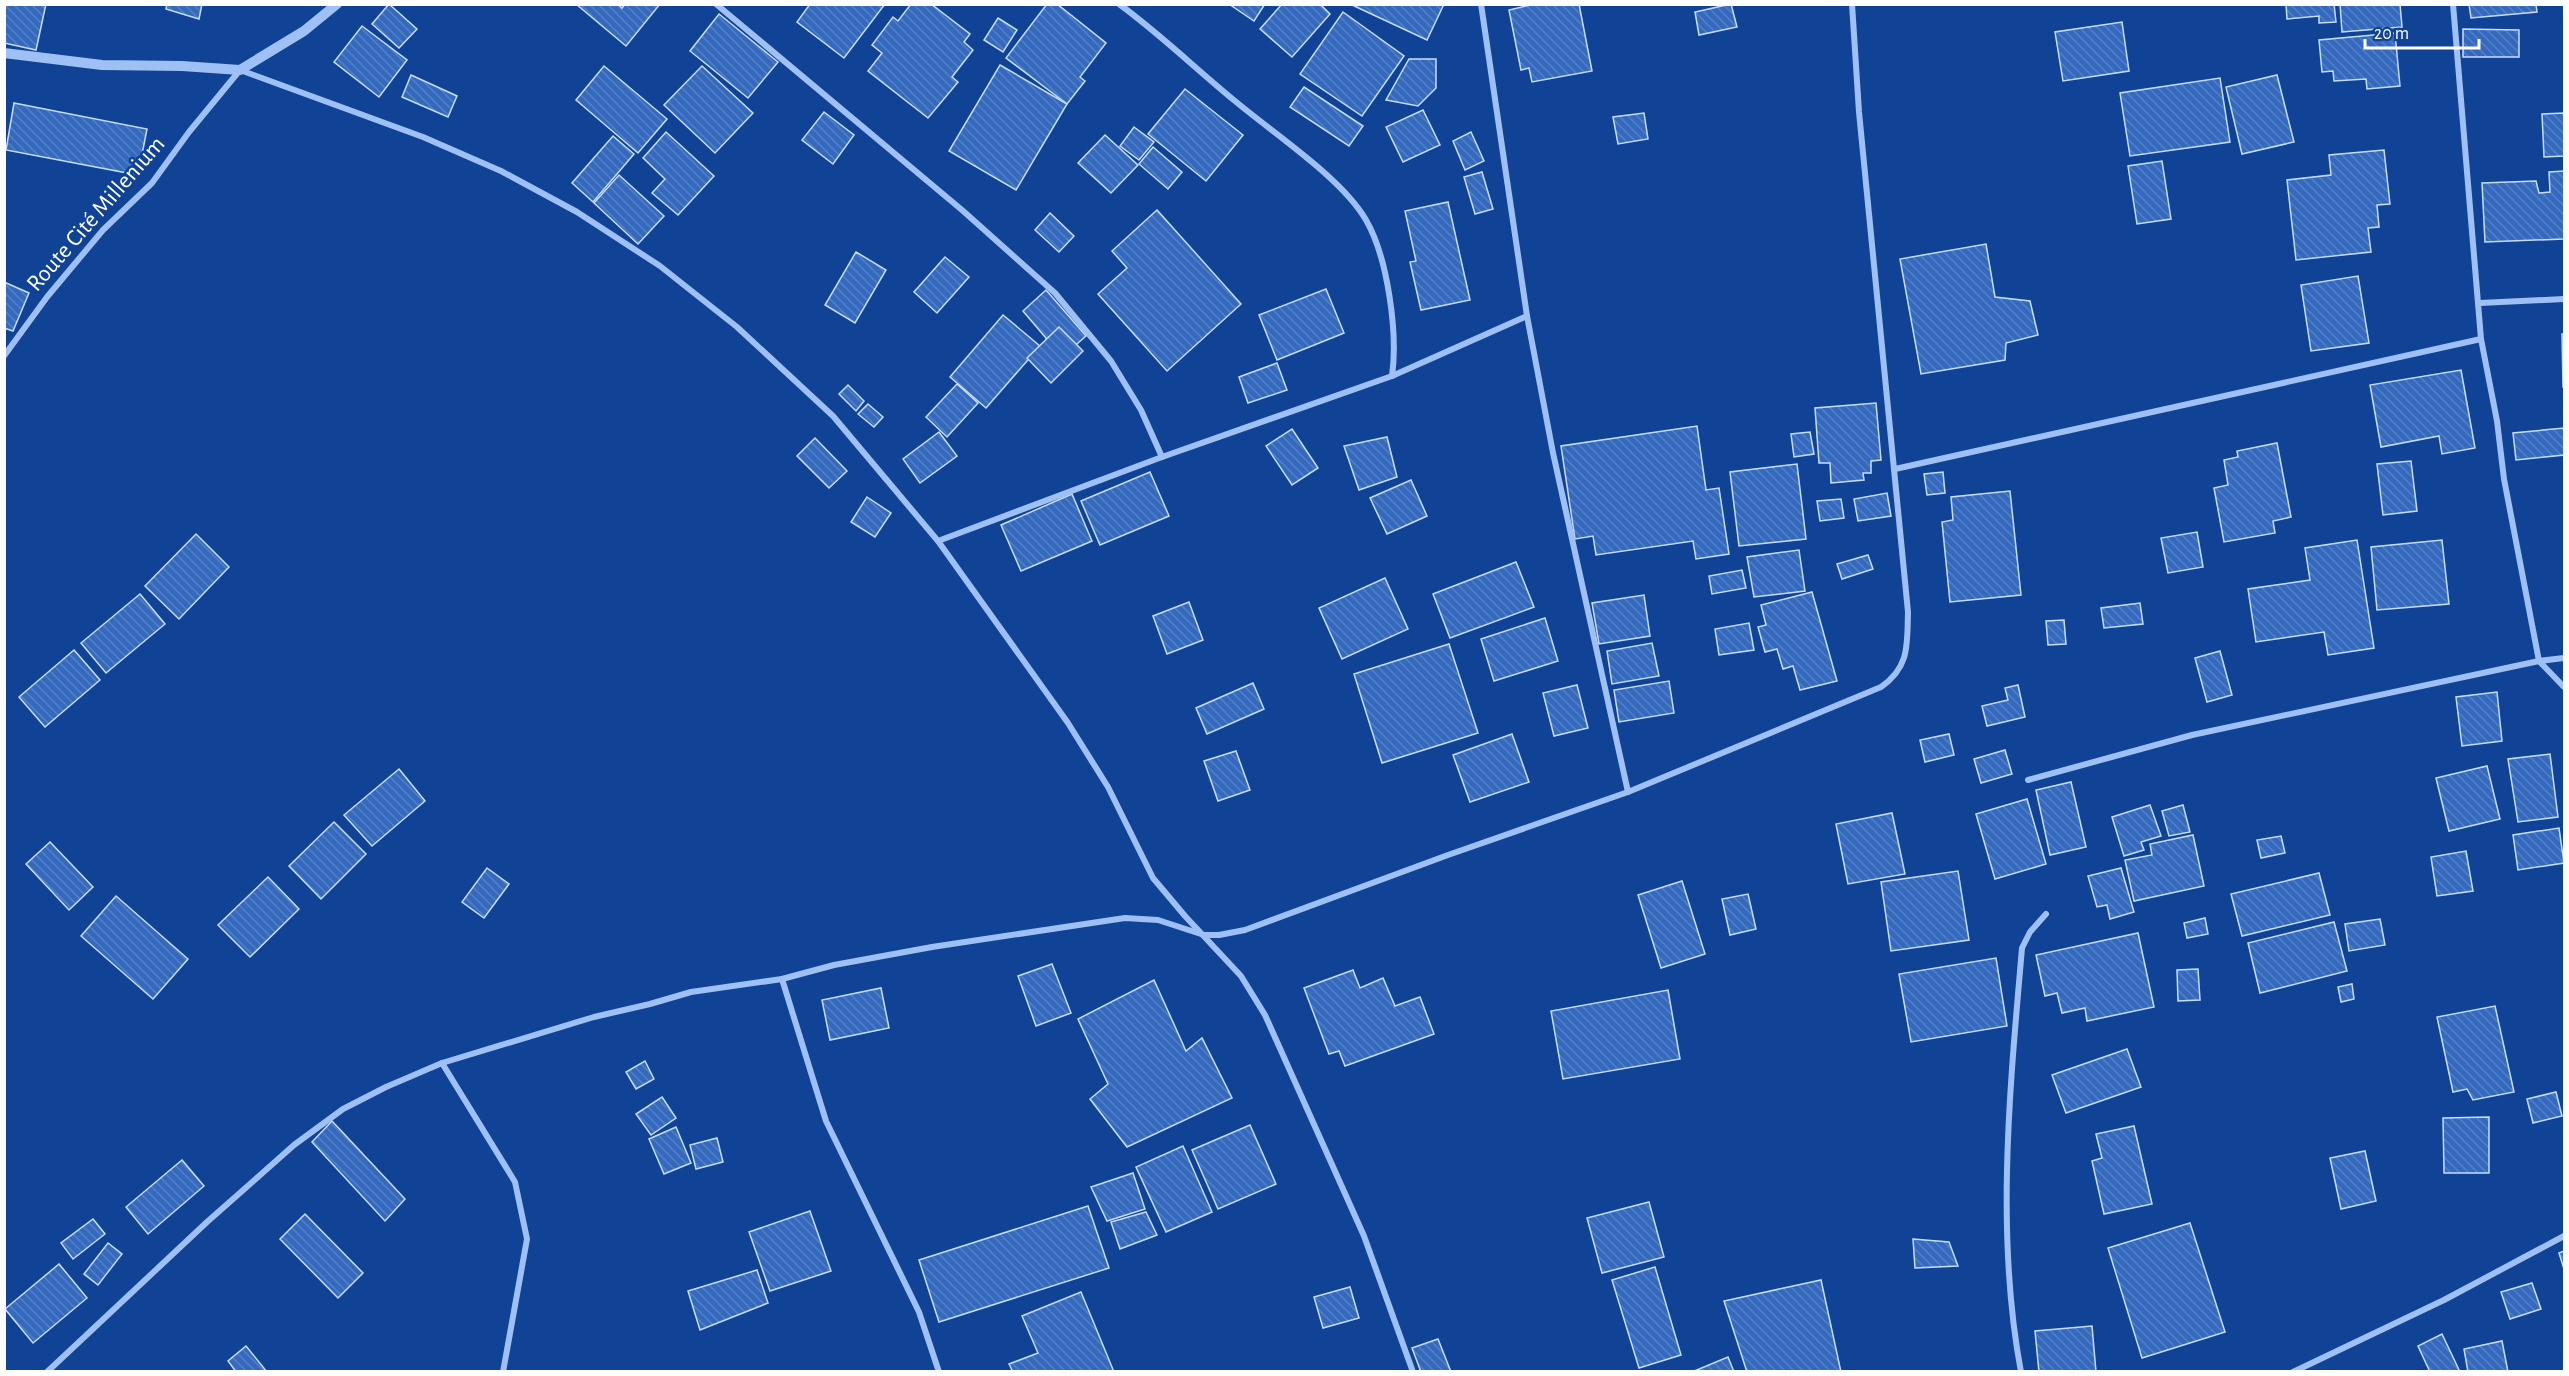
<svg xmlns="http://www.w3.org/2000/svg" width="2569" height="1376" font-family="'Alegreya Sans',sans-serif">
<style>
.building{fill:url(#building-back-hatch);stroke:#c7ddfe;stroke-width:1.5}
.lines{fill:none;stroke-linecap:round;stroke-linejoin:round}
.minor{stroke:#9fc0f4;stroke-width:6}
.tertiary{stroke:#9fc0f4;stroke-width:10}
.labels{text-anchor:middle;dominant-baseline:central;stroke-width:5;stroke-linejoin:round;paint-order:stroke}
.street-label{font-size:24px;fill:#fff;stroke:#104396}
</style>
<defs>
<pattern id="building-back-hatch" width="6" height="6" patternUnits="userSpaceOnUse" patternTransform="scale(1.5)"><rect width="6" height="6" fill="#3469bd"/><path d="M-1 5l2 2M0 0l6 6M5-1l2 2" fill="none" stroke="#5280c7"/></pattern>
</defs>
<rect width="100%" height="100%" fill="#104396"/>
<g class="building">
<path d="M4 4H46L36 50 4 43Z"/>
<path d="M167 4H202L199 19 166 9Z"/>
<path d="M389 4 417 29 399 48 372 24Z"/>
<path d="M576 4H618L622 8 625 4H660L626 46Z"/>
<path d="M810 4H885L844 58 797 22Z"/>
<path d="M911 4H931L970 34 964 42 973 50 952 77 958 82 928 118 868 71 882 53 872 45 893 17 898 21Z"/>
<path d="M1047 4H1057L1106 43 1080 77 1085 81 1067 104 1006 58Z"/>
<path d="M1229 4H1265L1254 21Z"/>
<path d="M1282 4H1320L1330 14 1292 57 1260 29Z"/>
<path d="M1350 4H1444L1427 40Z"/>
<path d="M1535 4H1579L1592 71 1532 82 1529 68 1521 70 1509 10Z"/>
<path d="M1731 4 1737 27 1699 35 1695 12Z"/>
<path d="M2286 4H2334L2336 22 2319 23V16L2287 19Z"/>
<path d="M2340 4H2400L2402 27 2342 32Z"/>
<path d="M2469 4H2536L2537 12 2471 18Z"/>
<path d="M1343 12 1404 56 1362 116 1300 74Z"/>
<path d="M719 14 778 62 748 98 690 51Z"/>
<path d="M998 18 1017 30 1003 52 984 40Z"/>
<path d="M2122 22 2129 71 2063 81 2055 32Z"/>
<path d="M362 26 407 60 379 97 334 62Z"/>
<path d="M2463 29 2519 30V57H2463Z"/>
<path d="M2395 33 2400 86 2367 89 2366 79 2334 81 2333 71 2322 72 2319 40Z"/>
<path d="M1409 59H1436V88L1418 106 1386 100Z"/>
<path d="M1000 65 1067 104 1016 190 949 151Z"/>
<path d="M604 66 667 119 638 153 576 100Z"/>
<path d="M702 66 753 113 715 153 664 105Z"/>
<path d="M411 75 457 96 448 117 402 97Z"/>
<path d="M2277 75 2294 142 2242 154 2226 87Z"/>
<path d="M2220 78 2230 142 2130 156 2120 93Z"/>
<path d="M1304 87 1363 126 1349 146 1290 107Z"/>
<path d="M1185 89 1243 135 1206 181 1148 134Z"/>
<path d="M14 103 147 129 138 175 6 150Z"/>
<path d="M1423 110 1440 145 1403 162 1386 127Z"/>
<path d="M824 112 854 135 833 164 802 140Z"/>
<path d="M1644 113 1648 139 1618 144 1613 117Z"/>
<path d="M2564 113V156L2544 157 2542 114Z"/>
<path d="M1134 127 1154 142 1139 160 1120 146Z"/>
<path d="M666 132 714 176 678 215 652 193 665 179 643 158Z"/>
<path d="M1471 132 1484 161 1465 170 1453 141Z"/>
<path d="M1105 135 1138 165 1111 193 1078 163Z"/>
<path d="M613 136 634 154 593 202 572 183Z"/>
<path d="M1153 147 1182 172 1168 189 1139 164Z"/>
<path d="M2384 150 2390 204 2377 205 2379 227 2368 228 2371 252 2296 260 2287 180 2331 175 2329 155Z"/>
<path d="M2162 161 2171 219 2137 224 2128 166Z"/>
<path d="M2564 171V239L2485 242 2482 183 2536 181 2539 193 2550 192 2549 172Z"/>
<path d="M1482 172 1493 209 1475 214 1464 177Z"/>
<path d="M619 175 664 216 638 244 594 203Z"/>
<path d="M1448 202 1470 300 1421 310 1410 262 1416 261 1405 211Z"/>
<path d="M1157 210 1241 304 1167 371 1098 294 1127 268 1112 251Z"/>
<path d="M1050 213 1074 236 1059 252 1035 230Z"/>
<path d="M1986 244 1995 297 2030 301 2038 335 2006 343 2005 360 1921 374 1900 259Z"/>
<path d="M856 252 886 270 855 323 825 305Z"/>
<path d="M945 257 969 277 937 313 914 292Z"/>
<path d="M2358 276 2369 343 2311 351 2301 285Z"/>
<path d="M4 282 29 293 13 331 4 328Z"/>
<path d="M1326 289 1344 333 1277 360 1259 315Z"/>
<path d="M1046 290 1086 336 1062 357 1023 311Z"/>
<path d="M1003 315 1040 346 986 408 950 377Z"/>
<path d="M1059 327 1083 351 1051 383 1027 358Z"/>
<path d="M2562 334H2564V387H2563Z"/>
<path d="M1277 363 1287 390 1248 403 1239 377Z"/>
<path d="M2461 370 2475 448 2442 454 2439 436 2381 447 2370 385Z"/>
<path d="M957 384 978 403 947 437 926 417Z"/>
<path d="M848 385 864 401 856 411 839 394Z"/>
<path d="M1876 403 1881 460 1871 461V473H1863L1864 480 1831 483 1830 463H1819L1815 408Z"/>
<path d="M868 404 883 417 874 427 858 414Z"/>
<path d="M1697 426 1706 490 1719 488 1729 554 1696 559 1693 541 1596 555 1593 536 1575 539 1561 446Z"/>
<path d="M2564 428V455L2516 460 2513 433Z"/>
<path d="M1292 429 1318 468 1292 485 1266 446Z"/>
<path d="M939 432 957 456 920 483 903 459Z"/>
<path d="M1810 432 1814 454 1794 457 1791 434Z"/>
<path d="M1387 437 1397 477 1359 490 1344 446Z"/>
<path d="M815 438 847 471 829 488 797 456Z"/>
<path d="M2277 443 2291 517 2273 521 2275 533 2224 542 2214 488 2228 485 2224 460 2238 457 2237 451Z"/>
<path d="M2411 461 2417 511 2383 515 2377 464Z"/>
<path d="M1797 464 1806 539 1739 546 1730 472Z"/>
<path d="M1150 472 1169 516 1100 545 1081 501Z"/>
<path d="M1943 472 1945 493 1927 495 1924 474Z"/>
<path d="M1411 480 1427 516 1387 534 1370 498Z"/>
<path d="M2010 491 2021 595 1950 602 1942 522 1953 520 1951 497Z"/>
<path d="M1887 493 1891 516 1858 521 1854 499Z"/>
<path d="M1072 494 1092 541 1021 571 1001 525Z"/>
<path d="M867 497 891 513 875 537 851 522Z"/>
<path d="M1841 499 1844 518 1820 521 1817 501Z"/>
<path d="M2197 532 2203 567 2168 573 2161 538Z"/>
<path d="M196 534 229 567 179 619 145 586Z"/>
<path d="M2357 540 2374 648 2328 655 2324 632 2256 642 2248 589 2310 580 2305 548Z"/>
<path d="M2442 540 2449 604 2377 610 2371 547Z"/>
<path d="M1799 550 1805 591 1754 597 1747 557Z"/>
<path d="M1868 555 1873 569 1842 579 1837 564Z"/>
<path d="M1516 562 1534 607 1450 638 1433 594Z"/>
<path d="M1742 570 1746 588 1712 594 1709 576Z"/>
<path d="M1385 578 1408 629 1342 659 1319 608Z"/>
<path d="M1812 592 1837 681 1800 690 1793 666 1783 669 1777 649 1765 652 1758 627 1766 625 1761 605Z"/>
<path d="M140 594 165 624 106 673 81 643Z"/>
<path d="M1644 595 1650 636 1599 644 1592 603Z"/>
<path d="M1189 602 1203 640 1167 654 1153 616Z"/>
<path d="M2140 603 2143 624 2104 628 2101 608Z"/>
<path d="M1545 618 1558 661 1494 681 1481 639Z"/>
<path d="M2064 620 2066 644 2048 645 2046 621Z"/>
<path d="M1749 623 1754 650 1719 655 1715 629Z"/>
<path d="M1652 643 1659 676 1612 684 1607 651Z"/>
<path d="M1449 644 1478 733 1382 763 1354 674Z"/>
<path d="M74 650 100 680 45 727 19 697Z"/>
<path d="M2220 651 2232 695 2207 702 2195 658Z"/>
<path d="M1669 681 1674 713 1619 722 1614 690Z"/>
<path d="M1253 683 1264 709 1207 734 1196 708Z"/>
<path d="M1577 685 1588 728 1554 736 1543 693Z"/>
<path d="M2018 685 2025 717 1987 726 1982 706 2008 700 2005 688Z"/>
<path d="M2497 692 2502 741 2462 746 2456 697Z"/>
<path d="M1512 734 1529 782 1470 802 1453 755Z"/>
<path d="M1949 734 1954 755 1925 762 1920 740Z"/>
<path d="M2005 750 2012 774 1981 783 1974 759Z"/>
<path d="M1236 751 1250 790 1218 801 1204 761Z"/>
<path d="M2550 754 2558 817 2518 822 2508 759Z"/>
<path d="M2487 766 2500 819 2449 831 2436 778Z"/>
<path d="M399 769 425 801 372 846 344 815Z"/>
<path d="M2071 782 2086 847 2050 855 2036 790Z"/>
<path d="M2027 799 2046 864 1995 879 1976 814Z"/>
<path d="M2150 805 2161 836 2141 842 2144 850 2124 856 2112 817Z"/>
<path d="M2183 805 2190 832 2169 836 2162 811Z"/>
<path d="M1892 813 1905 874 1848 884 1836 824Z"/>
<path d="M334 822 366 854 321 899 289 866Z"/>
<path d="M2559 828 2564 863 2518 870 2513 835Z"/>
<path d="M2193 835 2204 886 2134 901 2125 860 2152 855 2150 844Z"/>
<path d="M2281 836 2285 853 2261 858 2257 840Z"/>
<path d="M50 842 93 887 69 910 26 864Z"/>
<path d="M2466 851 2473 891 2437 896 2431 857Z"/>
<path d="M487 868 509 884 484 918 462 902Z"/>
<path d="M2121 868 2134 912 2110 919 2107 905 2097 907 2088 876Z"/>
<path d="M1958 871 1969 940 1891 951 1881 882Z"/>
<path d="M2319 873 2330 915 2242 936 2231 894Z"/>
<path d="M268 877 299 909 250 957 218 925Z"/>
<path d="M1682 881 1705 954 1661 968 1638 895Z"/>
<path d="M1748 894 1756 929 1730 935 1722 899Z"/>
<path d="M116 896 188 959 153 999 81 936Z"/>
<path d="M2205 918 2208 934 2187 938 2184 923Z"/>
<path d="M2380 919 2385 945 2349 951 2345 924Z"/>
<path d="M2334 922 2347 971 2260 993 2248 943Z"/>
<path d="M2138 933 2154 1007 2087 1021 2085 1008 2062 1013 2057 993 2045 996 2036 955Z"/>
<path d="M1996 958 2007 1026 1911 1042 1899 974Z"/>
<path d="M1052 964 1071 1013 1036 1026 1018 976Z"/>
<path d="M2198 969 2200 1000 2178 1001 2177 970Z"/>
<path d="M1353 970 1360 988 1383 978 1395 1006 1420 997 1434 1034 1345 1066 1339 1051 1329 1054 1304 988Z"/>
<path d="M1154 980 1186 1051 1202 1038 1232 1098 1127 1147 1090 1099 1108 1084 1078 1019Z"/>
<path d="M2352 984 2354 999 2341 1002 2338 987Z"/>
<path d="M881 988 889 1028 830 1040 822 1000Z"/>
<path d="M1668 990 1680 1059 1563 1079 1551 1011Z"/>
<path d="M2495 1006 2514 1092 2473 1100 2467 1089 2453 1092 2437 1017Z"/>
<path d="M2127 1049 2141 1087 2066 1113 2052 1075Z"/>
<path d="M645 1061 654 1079 636 1089 626 1072Z"/>
<path d="M2556 1092 2562 1116 2533 1123 2527 1099Z"/>
<path d="M662 1097 676 1118 651 1135 636 1114Z"/>
<path d="M2489 1117V1173H2444L2443 1118Z"/>
<path d="M332 1121 405 1199 385 1221 312 1142Z"/>
<path d="M1250 1125 1276 1184 1218 1209 1192 1150Z"/>
<path d="M2134 1126 2152 1204 2104 1214 2092 1161 2102 1158 2096 1134Z"/>
<path d="M676 1127 691 1163 664 1174 649 1139Z"/>
<path d="M717 1138 723 1162 696 1169 690 1145Z"/>
<path d="M1183 1146 1212 1212 1166 1232 1136 1167Z"/>
<path d="M2365 1151 2376 1201 2341 1209 2330 1158Z"/>
<path d="M182 1160 204 1186 148 1234 126 1207Z"/>
<path d="M1133 1173 1145 1209 1107 1221 1091 1187Z"/>
<path d="M1649 1202 1664 1257 1602 1273 1587 1218Z"/>
<path d="M1088 1206 1109 1268 939 1322 919 1260Z"/>
<path d="M810 1211 831 1271 770 1291 749 1232Z"/>
<path d="M1146 1212 1157 1235 1120 1249 1111 1222Z"/>
<path d="M305 1214 363 1273 338 1298 280 1239Z"/>
<path d="M93 1219 105 1234 73 1259 61 1243Z"/>
<path d="M2190 1223 2225 1332 2142 1358 2108 1248Z"/>
<path d="M1913 1239 1949 1242 1958 1266 1915 1268Z"/>
<path d="M108 1243 122 1254 98 1285 84 1274Z"/>
<path d="M2564 1251V1269L2559 1253Z"/>
<path d="M59 1264 87 1298 33 1343 5 1309Z"/>
<path d="M1655 1267 1681 1355 1639 1368 1612 1280Z"/>
<path d="M757 1270 768 1303 700 1330 688 1291Z"/>
<path d="M1821 1280 1841 1372H1747L1724 1301Z"/>
<path d="M2532 1283 2541 1309 2510 1319 2501 1292Z"/>
<path d="M1350 1287 1359 1318 1323 1328 1314 1297Z"/>
<path d="M1081 1292 1114 1372H1013L1009 1364 1038 1353 1022 1316Z"/>
<path d="M2092 1326 2096 1372H2039L2035 1331Z"/>
<path d="M2442 1334 2460 1372H2430L2418 1346Z"/>
<path d="M1438 1339 1451 1372H1421L1412 1348Z"/>
<path d="M2502 1341 2508 1372H2468L2464 1349Z"/>
<path d="M246 1346 267 1372H236L228 1361Z"/>
<path d="M1728 1357 1734 1372H1692Z"/>
</g>
<g class="lines">
<g class="minor">
<path d="M716 4 962 210 1055 293 1111 361 1141 410 1162 457"/>
<path d="M1119 4C1160 34 1196 69 1235 101 1273 133 1342 178 1366 220 1388 258 1398 334 1392 376"/>
<path d="M1481 4 1527 316 1553 453 1628 792"/>
<path d="M2453 4 2481 339 2497 421 2504 479 2539 661 2564 687"/>
<path d="M2480 303 2564 299"/>
<path d="M4 356 47 297 103 230 152 183 189 132 240 70 423 137 501 171 577 212 660 266 737 327 833 416 938 541 1068 723 1108 787 1153 878 1185 916 1241 976 1265 1015 1364 1236 1413 1372"/>
<path d="M1895 469 2481 339"/>
<path d="M938 541 1162 457 1392 376 1527 316"/>
<path d="M2028 780 2192 735 2539 661 2564 658"/>
<path d="M782 979 826 1121 919 1312 939 1372"/>
<path d="M442 1063 515 1182 527 1239 503 1372"/>
<path d="M47 1372 207 1222 294 1145 343 1109 386 1087 442 1063 594 1017 650 1004 691 992 782 979 834 965 932 947 1125 918 1158 920 1204 935H1219L1245 930 1448 855 1628 792 1881 687C1910 667 1907 644 1908 612L1859 112 1852 4"/>
<path d="M2021 1372C1995 1234 2010 1087 2022 948L2030 932 2046 914"/>
<path d="M2293 1372 2444 1300 2564 1236"/>
</g>
<path class="tertiary" d="M4 53 102 65 182 66 240 70 304 31 337 4"/>
</g>
<g class="labels">
<g class="street-label">
<text transform="translate(96 214) rotate(-49)">Route Cité Millenium</text>
</g>
</g>
<rect width="2569" height="1376" fill="none" stroke="#ffffff" stroke-width="12"/>
<path d="M2365 39v9h114v-9" fill="none" stroke="#ffffff" stroke-width="3"/>
<text x="2374" y="39" font-size="18" fill="#ffffff" stroke="#104396" stroke-width="4.5" paint-order="stroke">20 m</text>
</svg>
